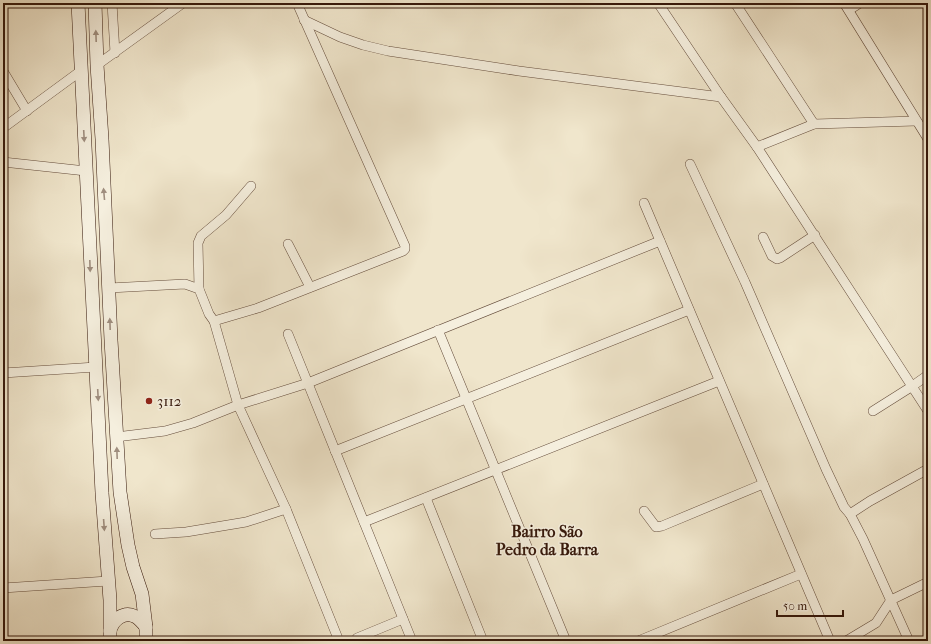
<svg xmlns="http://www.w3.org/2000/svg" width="931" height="644" font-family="'IM FELL French Canon',serif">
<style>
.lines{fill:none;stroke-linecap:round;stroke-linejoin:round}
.minor-casing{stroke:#644c3b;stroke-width:10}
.secondary-casing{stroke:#36180b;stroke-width:14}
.minor{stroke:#f5efde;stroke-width:9}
.secondary{stroke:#f5efde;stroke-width:13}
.oneway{fill:#9f8e7f}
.poi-dot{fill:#8f2418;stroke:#f5efde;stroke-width:1.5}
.labels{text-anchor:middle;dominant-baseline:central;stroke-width:3;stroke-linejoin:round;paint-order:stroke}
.poi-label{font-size:15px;fill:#36180b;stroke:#f5efde;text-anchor:start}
.neighbourhood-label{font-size:16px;font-weight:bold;fill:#36180b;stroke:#f5efde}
</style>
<rect width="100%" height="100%" fill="#f0e6cc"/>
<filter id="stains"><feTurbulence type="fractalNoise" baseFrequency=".005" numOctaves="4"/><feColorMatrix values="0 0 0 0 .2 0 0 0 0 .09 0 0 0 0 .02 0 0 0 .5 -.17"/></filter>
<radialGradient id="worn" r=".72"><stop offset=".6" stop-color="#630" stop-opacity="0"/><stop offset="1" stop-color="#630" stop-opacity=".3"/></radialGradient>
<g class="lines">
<g class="minor-casing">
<g id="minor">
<path d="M112 3 115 53"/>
<path d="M658 3 721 97 757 147 928 411"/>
<path d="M735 3 814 124"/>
<path d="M844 3 928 139"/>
<path d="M849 10 860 3"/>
<path d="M304 20 340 37 363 45 388 51 519 71 721 97"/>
<path d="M97 65 183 3"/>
<path d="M3 71 27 111"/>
<path d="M3 128 82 70"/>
<path d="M757 147 814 124 916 121"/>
<path d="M3 162 86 171"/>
<path d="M690 164 745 282 826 469 844 507 850 514"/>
<path d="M644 203 830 641"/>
<path d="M763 237 772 256 777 259 780 258 815 235"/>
<path d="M288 244 310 287"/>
<path d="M109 288 185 284 199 289 209 314 214 321 238 405 286 509 339 641"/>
<path d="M199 289 198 243 201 236 226 215 251 186"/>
<path d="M214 321 258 308 403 251 405 249V246L297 3"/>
<path d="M438 330 566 641"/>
<path d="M288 334 412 641"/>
<path d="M3 373 96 367"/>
<path d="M873 411 911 387 928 375"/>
<path d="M116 437 165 431 193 423 238 405 308 383 660 241"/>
<path d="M335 451 689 310"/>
<path d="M426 498 483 641"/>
<path d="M644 511 656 527 662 526 763 484"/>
<path d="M364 522 719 381"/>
<path d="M155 534 186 532 246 522 286 509"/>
<path d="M3 588 108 581"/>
<path d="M357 638 403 619"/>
<path d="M638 641 801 574"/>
<path d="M846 641 876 623 891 600 928 582"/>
<path d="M909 641 863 539 850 514 870 501 928 469"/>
</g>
</g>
<g class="secondary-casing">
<g id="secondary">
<path d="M78 3 102 493 110 600V641"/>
<path d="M95 3 97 65 102 139 111 340 120 492 128 545 133 567 142 594 146 627V641"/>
<path d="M110 631C112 621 123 611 134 616 139 618 143 623 146 627"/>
</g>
</g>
<use href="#minor" class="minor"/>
<use href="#secondary" class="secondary"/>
</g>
<defs><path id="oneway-solid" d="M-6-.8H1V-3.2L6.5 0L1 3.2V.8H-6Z"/></defs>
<g class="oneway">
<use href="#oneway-solid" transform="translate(96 36) rotate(-92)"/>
<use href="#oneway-solid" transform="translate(84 136) rotate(87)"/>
<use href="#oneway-solid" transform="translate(104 194) rotate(-95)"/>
<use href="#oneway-solid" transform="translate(90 266) rotate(88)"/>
<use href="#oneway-solid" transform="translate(110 324) rotate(-92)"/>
<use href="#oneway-solid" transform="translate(98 395) rotate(87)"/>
<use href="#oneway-solid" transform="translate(117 453) rotate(-92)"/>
<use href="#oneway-solid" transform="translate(104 525) rotate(86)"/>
</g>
<circle class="poi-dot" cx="149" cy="401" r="4"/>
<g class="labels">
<g class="poi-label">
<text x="157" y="401">3112</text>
</g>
<g class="neighbourhood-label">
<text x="547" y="531">Bairro São<tspan x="547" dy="18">Pedro da Barra</tspan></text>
</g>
</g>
<rect width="931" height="644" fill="none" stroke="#f0e6cc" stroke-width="16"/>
<rect x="4" y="4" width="923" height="636" fill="none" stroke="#36180b" stroke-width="2"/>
<rect x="8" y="8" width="915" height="628" fill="none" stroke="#36180b"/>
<path d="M777 610v6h66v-6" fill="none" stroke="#36180b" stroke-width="2"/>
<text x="783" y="610" font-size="12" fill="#36180b" stroke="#f5efde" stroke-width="3" paint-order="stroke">50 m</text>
<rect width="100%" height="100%" filter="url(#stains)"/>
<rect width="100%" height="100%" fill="url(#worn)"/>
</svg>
